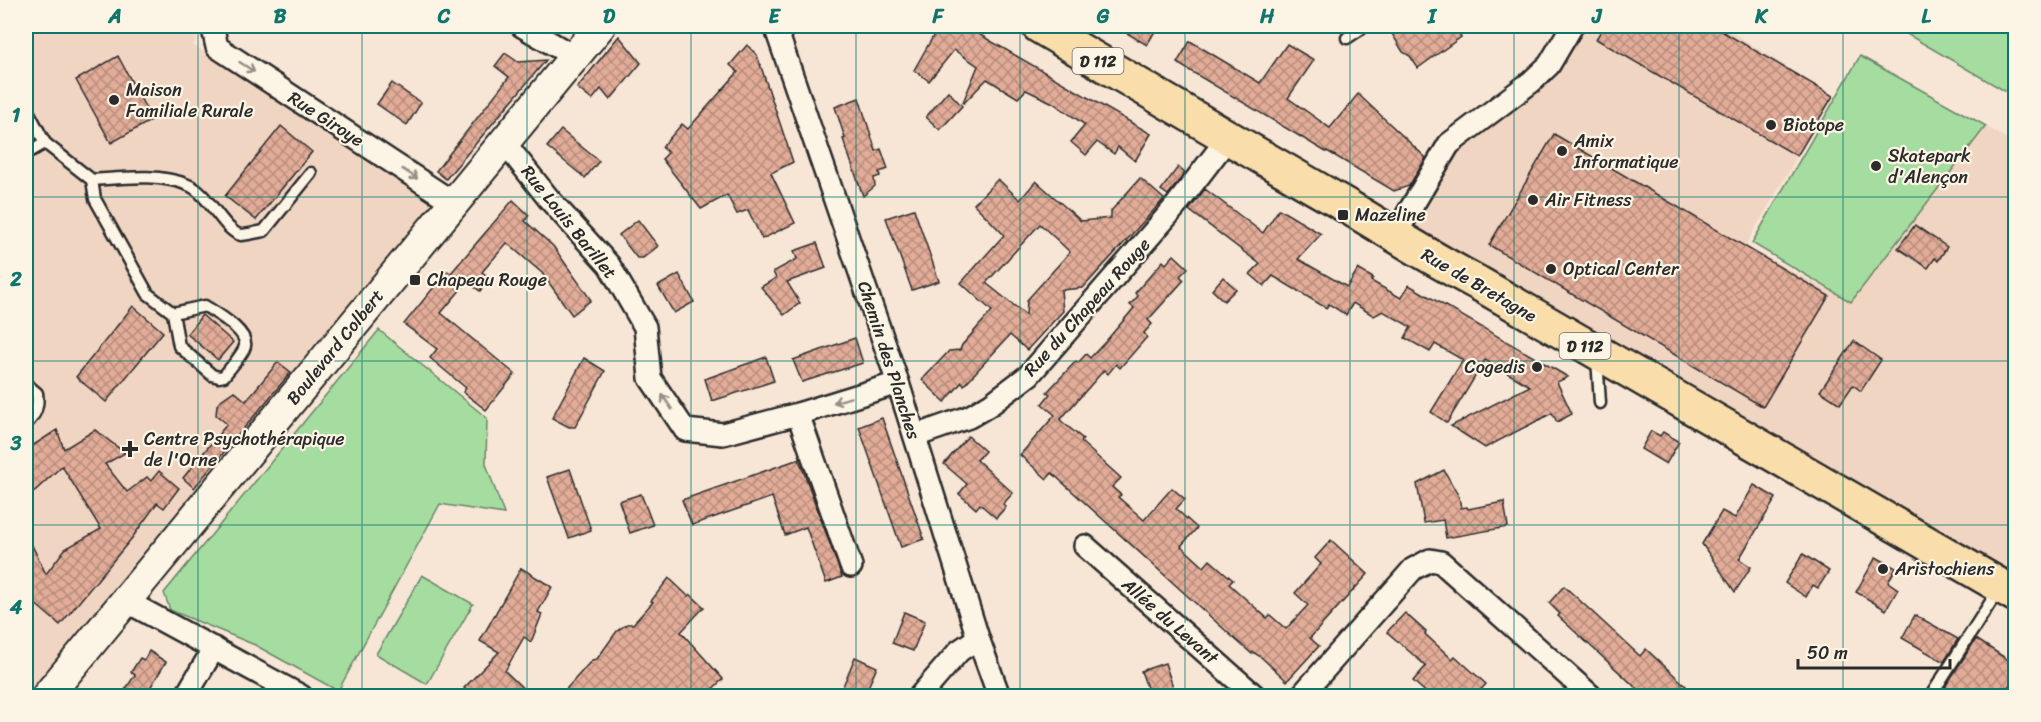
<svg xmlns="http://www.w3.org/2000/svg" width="2041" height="722" font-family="Sriracha,sans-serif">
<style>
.built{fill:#f1d5c3}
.green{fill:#a5dca0;stroke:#688466;stroke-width:1.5}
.building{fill:url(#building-cross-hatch);stroke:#2b2b2b;stroke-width:1.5;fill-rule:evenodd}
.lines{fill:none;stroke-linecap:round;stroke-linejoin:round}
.service-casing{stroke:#2b2b2b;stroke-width:15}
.minor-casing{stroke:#2b2b2b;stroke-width:26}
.secondary-casing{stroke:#2b2b2b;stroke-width:34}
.primary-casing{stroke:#2b2b2b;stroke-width:38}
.service{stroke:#fcf5e5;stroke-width:10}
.minor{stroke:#fcf5e5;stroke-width:21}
.secondary{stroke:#fcf5e5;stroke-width:30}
.primary{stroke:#f9deab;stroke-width:33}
.oneway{stroke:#949088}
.grid{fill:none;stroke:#0f766e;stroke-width:1.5;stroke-opacity:0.55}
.poi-dot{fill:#2b2b2b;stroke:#fcf5e5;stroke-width:2}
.labels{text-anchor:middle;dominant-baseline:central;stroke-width:4.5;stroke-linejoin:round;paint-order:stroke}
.shield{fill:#fcf5e5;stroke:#6a6863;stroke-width:1.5}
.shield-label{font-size:16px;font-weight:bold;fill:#2b2b2b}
.poi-label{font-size:18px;fill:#2b2b2b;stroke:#fcf5e5;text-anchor:start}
.street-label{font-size:18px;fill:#2b2b2b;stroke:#fcf5e5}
.neatline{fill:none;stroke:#0f766e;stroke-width:2}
.grid-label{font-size:20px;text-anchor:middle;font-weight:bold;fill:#0f766e}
</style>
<defs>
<pattern id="building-cross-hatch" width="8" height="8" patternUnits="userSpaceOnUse" patternTransform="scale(1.5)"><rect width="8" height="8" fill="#e2ac98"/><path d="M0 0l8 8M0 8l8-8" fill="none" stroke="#b78c7c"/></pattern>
</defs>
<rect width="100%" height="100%" fill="#f7e6d6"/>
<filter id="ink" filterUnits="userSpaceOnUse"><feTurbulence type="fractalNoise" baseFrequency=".0167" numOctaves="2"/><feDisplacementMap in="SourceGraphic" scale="12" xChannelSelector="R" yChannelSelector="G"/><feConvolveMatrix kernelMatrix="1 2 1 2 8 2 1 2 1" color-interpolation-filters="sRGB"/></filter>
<g filter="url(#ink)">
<g class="built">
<path d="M26 26H204L193 45 440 202 28 696H26Z"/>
<path d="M1572 26H1722L1833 96 1745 246 1851 302 1986 126 2015 144V594L1395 235 1449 144 1549 65Z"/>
</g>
<g class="green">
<path d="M1893 26H2015V97Z"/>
<path d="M1860 56 1986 126 1851 302 1752 243Z"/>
<path d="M379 330 487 418 486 464 504 514 440 504 338 691 255 645 170 610 164 593Z"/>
<path d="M422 575 473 604 427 684 376 654Z"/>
</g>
<g class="building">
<path d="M939 26H965L1151 134 1135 161 1118 147 1114 154 1097 142 1086 155 1071 142 1085 125 1053 103 1026 90 1018 98 987 79 964 103 963 102 978 66 954 50 929 81 914 70Z"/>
<path d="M1115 26H1158L1147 45Z"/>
<path d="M1401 26H1454L1461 37 1418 68 1410 56 1403 52 1391 32Z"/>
<path d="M1604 26H1713L1833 96 1797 156 1596 39Z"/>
<path d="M619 36 641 63 610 100 601 89 592 100 577 88Z"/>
<path d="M1190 41 1260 83 1287 44 1314 60 1288 98 1330 128 1358 94 1426 158 1409 186 1394 191 1327 151 1326 152 1177 63Z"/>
<path d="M747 45 757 55 793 162 771 173 795 223 762 239 748 210 737 214 727 195 701 209 662 159 668 153 662 147 682 124 688 129 738 72 730 65Z"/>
<path d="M505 53 518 62 546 60 446 179 436 171 509 77 495 66Z"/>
<path d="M118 56 152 120 111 143 76 80Z"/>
<path d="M392 83 421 103 407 125 377 104Z"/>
<path d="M948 91 962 106 940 130 926 117Z"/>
<path d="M859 98 876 151 881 149 888 169 879 172 880 176 874 178 875 186 863 196 843 139 845 138 835 107Z"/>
<path d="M281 126 312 152 256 220 225 196Z"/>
<path d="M561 130 599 161 585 178 547 147Z"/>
<path d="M1554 134 1829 296 1763 407 1489 245Z"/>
<path d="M1178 167 1185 173 1168 195 1161 190Z"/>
<path d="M1140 178 1164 199 1083 288 1061 290 1063 311 1027 350 1010 335 964 385 962 382 945 402 922 380 949 351 960 350 962 345 992 311 961 283 1004 235 974 204 998 179 1020 200 1036 181 1081 221 1111 218V211ZM1040 224 1070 252 1027 300 1026 315 986 283Z"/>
<path d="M1205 189 1263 233 1279 209 1321 234 1298 259 1347 287 1358 269 1373 278 1371 281 1401 298 1409 285 1568 377 1557 382 1572 414 1557 422 1552 413 1485 448 1451 426 1530 386 1485 360 1447 423 1431 412 1463 360 1435 344 1430 352 1405 338 1411 327 1383 311 1374 316 1353 303 1346 315 1329 304 1326 308 1273 276 1264 286 1250 274 1260 264 1189 210Z"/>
<path d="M513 200 529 215 525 221 553 246 591 300 572 315 542 273 507 243 482 272 490 278 480 291 467 282 441 313 515 374 486 410 463 392 466 388 430 358 437 349 404 324 447 271 451 273Z"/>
<path d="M914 209 939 281 912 290 886 218Z"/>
<path d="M638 220 658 246 643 258H637L619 235Z"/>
<path d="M1915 225 1947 247 1938 261 1935 258 1928 268 1898 248Z"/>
<path d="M817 243 826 268 787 282 800 303 784 315 761 287 776 278 773 272 797 259 794 251Z"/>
<path d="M1174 255 1188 268 1180 276 1184 280 1148 320 1152 324 1144 333 1147 337 1120 368 1116 364 1108 374 1104 370 1060 420 1083 439 1081 442 1121 478 1112 487 1121 495 1118 497 1144 520 1172 488 1185 499 1176 509 1197 528 1181 546 1204 567 1210 560 1233 580 1229 584 1267 618 1270 615 1286 629 1308 605 1295 593 1321 564 1315 558 1331 540 1368 574 1310 638 1319 646 1287 681 1261 657 1253 652 1252 654 1236 640 1052 473 1047 479 1020 455 1055 415 1042 404 1050 394 1047 392 1076 361 1078 363 1086 354 1090 358 1106 341 1134 308 1130 305 1138 296 1135 293 1163 261 1166 264Z"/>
<path d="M679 274 694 302 674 313 658 286Z"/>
<path d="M1223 277 1236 289 1224 301 1212 290Z"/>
<path d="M133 306 163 332 106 402 76 377Z"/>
<path d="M202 315 233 342 218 360 187 334Z"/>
<path d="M855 338 863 363 802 382 793 360Z"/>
<path d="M1854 341 1881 360 1861 391 1853 385 1840 404 1820 391Z"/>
<path d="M766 357 774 381 712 401 705 379Z"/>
<path d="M584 358 605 371 575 427H569L552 418Z"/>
<path d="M278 362 291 372 194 488 183 478 227 424 216 415 217 405 221 400 234 391 246 401Z"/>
<path d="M882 418 924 539 901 547 859 427Z"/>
<path d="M57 430 64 449 95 430 125 453 105 464 127 492 147 477 151 481 159 471 179 488 164 508 157 503 132 538 60 625 26 596V533L46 574 65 549 101 529 62 466 26 499V450Z"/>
<path d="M1651 431 1660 436 1663 432 1679 442 1666 464 1641 449Z"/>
<path d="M968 436 985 451 977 460 1013 493 1003 504 1006 507 996 518 980 504 976 509 959 494 967 484 944 464Z"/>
<path d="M799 459 842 577 826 583 806 527 785 535 772 497 692 525 682 500Z"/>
<path d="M570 469 591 530 569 538 547 477Z"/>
<path d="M1444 470 1459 497 1461 508 1467 507 1468 509 1504 502 1508 527 1446 538 1443 520 1424 523 1417 484Z"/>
<path d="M1754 485 1776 498 1739 559 1751 567 1735 592 1702 544 1722 511 1735 518Z"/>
<path d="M641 494 653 525 630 533 619 501Z"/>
<path d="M1803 554 1829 571 1818 588 1813 585 1806 597 1785 583Z"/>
<path d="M1876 557 1896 568 1888 582 1898 589 1886 610 1856 592Z"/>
<path d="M521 568 552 587 538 612 542 614 531 642 524 637 505 671 531 696H472L464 688 499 652 480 641Z"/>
<path d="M669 578 688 596 690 594 704 607 681 632 723 679 705 696H624L618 691 614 696H560L592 660 597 659 617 631 627 624H633L653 602 651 601Z"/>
<path d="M1564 586 1640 656 1646 649 1686 686 1676 696H1645L1558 616 1560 614 1549 603Z"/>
<path d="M904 612 925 621 913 651 892 643Z"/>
<path d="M1405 613 1426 632 1425 634 1452 659 1455 656 1486 684 1475 696H1430L1413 681 1426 666 1387 632Z"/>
<path d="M1915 615 1958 639 1944 662 1902 638Z"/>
<path d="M1976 639 2016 665V675L2002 696H1959L1945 687Z"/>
<path d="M149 651 166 662 145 696H121L135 675 131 672 140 658 144 660Z"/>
<path d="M855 657 877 667 864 696H839Z"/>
<path d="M1165 663 1176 696H1150L1141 671Z"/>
</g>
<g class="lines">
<g class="service-casing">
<g id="service">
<path d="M1347 38 1365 26"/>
<path d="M26 107 45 143 26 154"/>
<path d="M45 143 92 180 95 199 148 294 173 313 179 346 212 375 219 377 224 376C230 368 239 359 244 349 252 333 216 313 205 306L173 313"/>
<path d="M92 180C124 178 158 173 188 185 208 192 225 233 241 235 248 235 257 232 264 231L311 173"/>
<path d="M1597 358 1600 403"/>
<path d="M26 384 37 393C39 406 36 415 26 424"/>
<path d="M1936 696 1932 694 1999 589"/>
</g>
</g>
<g class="minor-casing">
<g id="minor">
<path d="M215 26 213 29 217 47 454 203"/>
<path d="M522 26 573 56"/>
<path d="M775 26 898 383 978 638 999 696"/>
<path d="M504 142 549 199 609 265 645 327 650 378 685 430 723 434 798 414 898 383"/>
<path d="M1395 235 1449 144 1531 82 1549 65 1572 26"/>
<path d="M798 414 851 566"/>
<path d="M915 436 969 417 991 404 1029 375 1175 207 1228 138"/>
<path d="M1085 546 1255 696"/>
<path d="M126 601 301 696"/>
<path d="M186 696 214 648"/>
<path d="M920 696 959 651 978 638"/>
<path d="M1301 696 1413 569 1430 560 1441 562 1591 696"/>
</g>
</g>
<g class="secondary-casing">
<path id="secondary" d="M47 696 600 26"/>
</g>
<g class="primary-casing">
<path id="primary" d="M1039 26C1140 86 1242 146 1345 205 1389 231 1432 259 1478 283L2016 595"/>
</g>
<use href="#service" class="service"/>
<use href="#minor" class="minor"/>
<use href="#secondary" class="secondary"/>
<use href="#primary" class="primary"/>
</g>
<defs><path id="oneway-shaft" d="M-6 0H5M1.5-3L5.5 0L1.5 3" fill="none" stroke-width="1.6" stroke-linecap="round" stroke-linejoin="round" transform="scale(1.5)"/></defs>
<g class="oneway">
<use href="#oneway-shaft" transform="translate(247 67) rotate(33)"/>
<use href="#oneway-shaft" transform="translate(410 174) rotate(33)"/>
<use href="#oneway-shaft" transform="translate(842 400) rotate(163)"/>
<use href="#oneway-shaft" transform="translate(667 402) rotate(-124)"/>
</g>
</g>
<path class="grid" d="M198 26V696M362 26V696M527 26V696M691 26V696M856 26V696M1020 26V696M1185 26V696M1350 26V696M1514 26V696M1679 26V696M1843 26V696M26 197H2016M26 361H2016M26 525H2016"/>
<g class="poi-dot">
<circle cx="114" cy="100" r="6"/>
<circle cx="1771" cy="125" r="6"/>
<circle cx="1562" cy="151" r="6"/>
<circle cx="1876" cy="166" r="6"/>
<circle cx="1533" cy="200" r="6"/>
<rect x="1337" y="209" width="12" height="12" rx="3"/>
<circle cx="1551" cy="269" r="6"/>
<rect x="409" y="274" width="12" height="12" rx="3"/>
<circle cx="1537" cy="367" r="6"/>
<path d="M127 440h6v6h6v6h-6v6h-6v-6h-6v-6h6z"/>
<circle cx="1883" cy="569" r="6"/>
</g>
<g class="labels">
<g class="shield">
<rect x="1072.5" y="48" width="51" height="26" rx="4.5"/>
<rect x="1559.5" y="333" width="51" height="26" rx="4.5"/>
</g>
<g class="shield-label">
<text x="1098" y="61">D 112</text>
<text x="1585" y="346">D 112</text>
</g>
<g class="poi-label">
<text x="126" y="90">Maison<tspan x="126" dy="21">Familiale Rurale</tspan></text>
<text x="1783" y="125">Biotope</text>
<text x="1574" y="141">Amix<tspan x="1574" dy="21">Informatique</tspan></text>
<text x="1888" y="156">Skatepark<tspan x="1888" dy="21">d'Alençon</tspan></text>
<text x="1545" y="200">Air Fitness</text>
<text x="1355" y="215">Mazeline</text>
<text x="1563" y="269">Optical Center</text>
<text x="427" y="280">Chapeau Rouge</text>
<text x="1525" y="367" text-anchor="end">Cogedis</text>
<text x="144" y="439">Centre Psychothérapique<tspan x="144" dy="21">de l'Orne</tspan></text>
<text x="1895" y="569">Aristochiens</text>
</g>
<g class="street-label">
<text transform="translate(326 119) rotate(33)">Rue Giroye</text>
<text transform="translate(569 222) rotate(51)">Rue Louis Barillet</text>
<text transform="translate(1479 285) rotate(30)">Rue de Bretagne</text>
<text transform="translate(1087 307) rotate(-48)">Rue du Chapeau Rouge</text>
<text transform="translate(335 347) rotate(-51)">Boulevard Colbert</text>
<text transform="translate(889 360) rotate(72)">Chemin des Planches</text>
<text transform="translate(1170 621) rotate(41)">Allée du Levant</text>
</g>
</g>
<rect width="2041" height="722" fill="none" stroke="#fcf5e5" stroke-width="66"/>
<path d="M1798 659v9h152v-9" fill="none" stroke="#2b2b2b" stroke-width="3"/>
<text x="1807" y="659" font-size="18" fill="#2b2b2b" stroke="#fcf5e5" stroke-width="4.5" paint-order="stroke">50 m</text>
<rect x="33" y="33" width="1975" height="656" class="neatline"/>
<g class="grid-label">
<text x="115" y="23">A</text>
<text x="280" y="23">B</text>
<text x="444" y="23">C</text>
<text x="609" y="23">D</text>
<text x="774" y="23">E</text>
<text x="938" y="23">F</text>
<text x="1103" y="23">G</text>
<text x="1267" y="23">H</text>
<text x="1432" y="23">I</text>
<text x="1597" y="23">J</text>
<text x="1761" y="23">K</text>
<text x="1926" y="23">L</text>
<text x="16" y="122">1</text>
<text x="16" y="286">2</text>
<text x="16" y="450">3</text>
<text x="16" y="614">4</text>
</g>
</svg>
